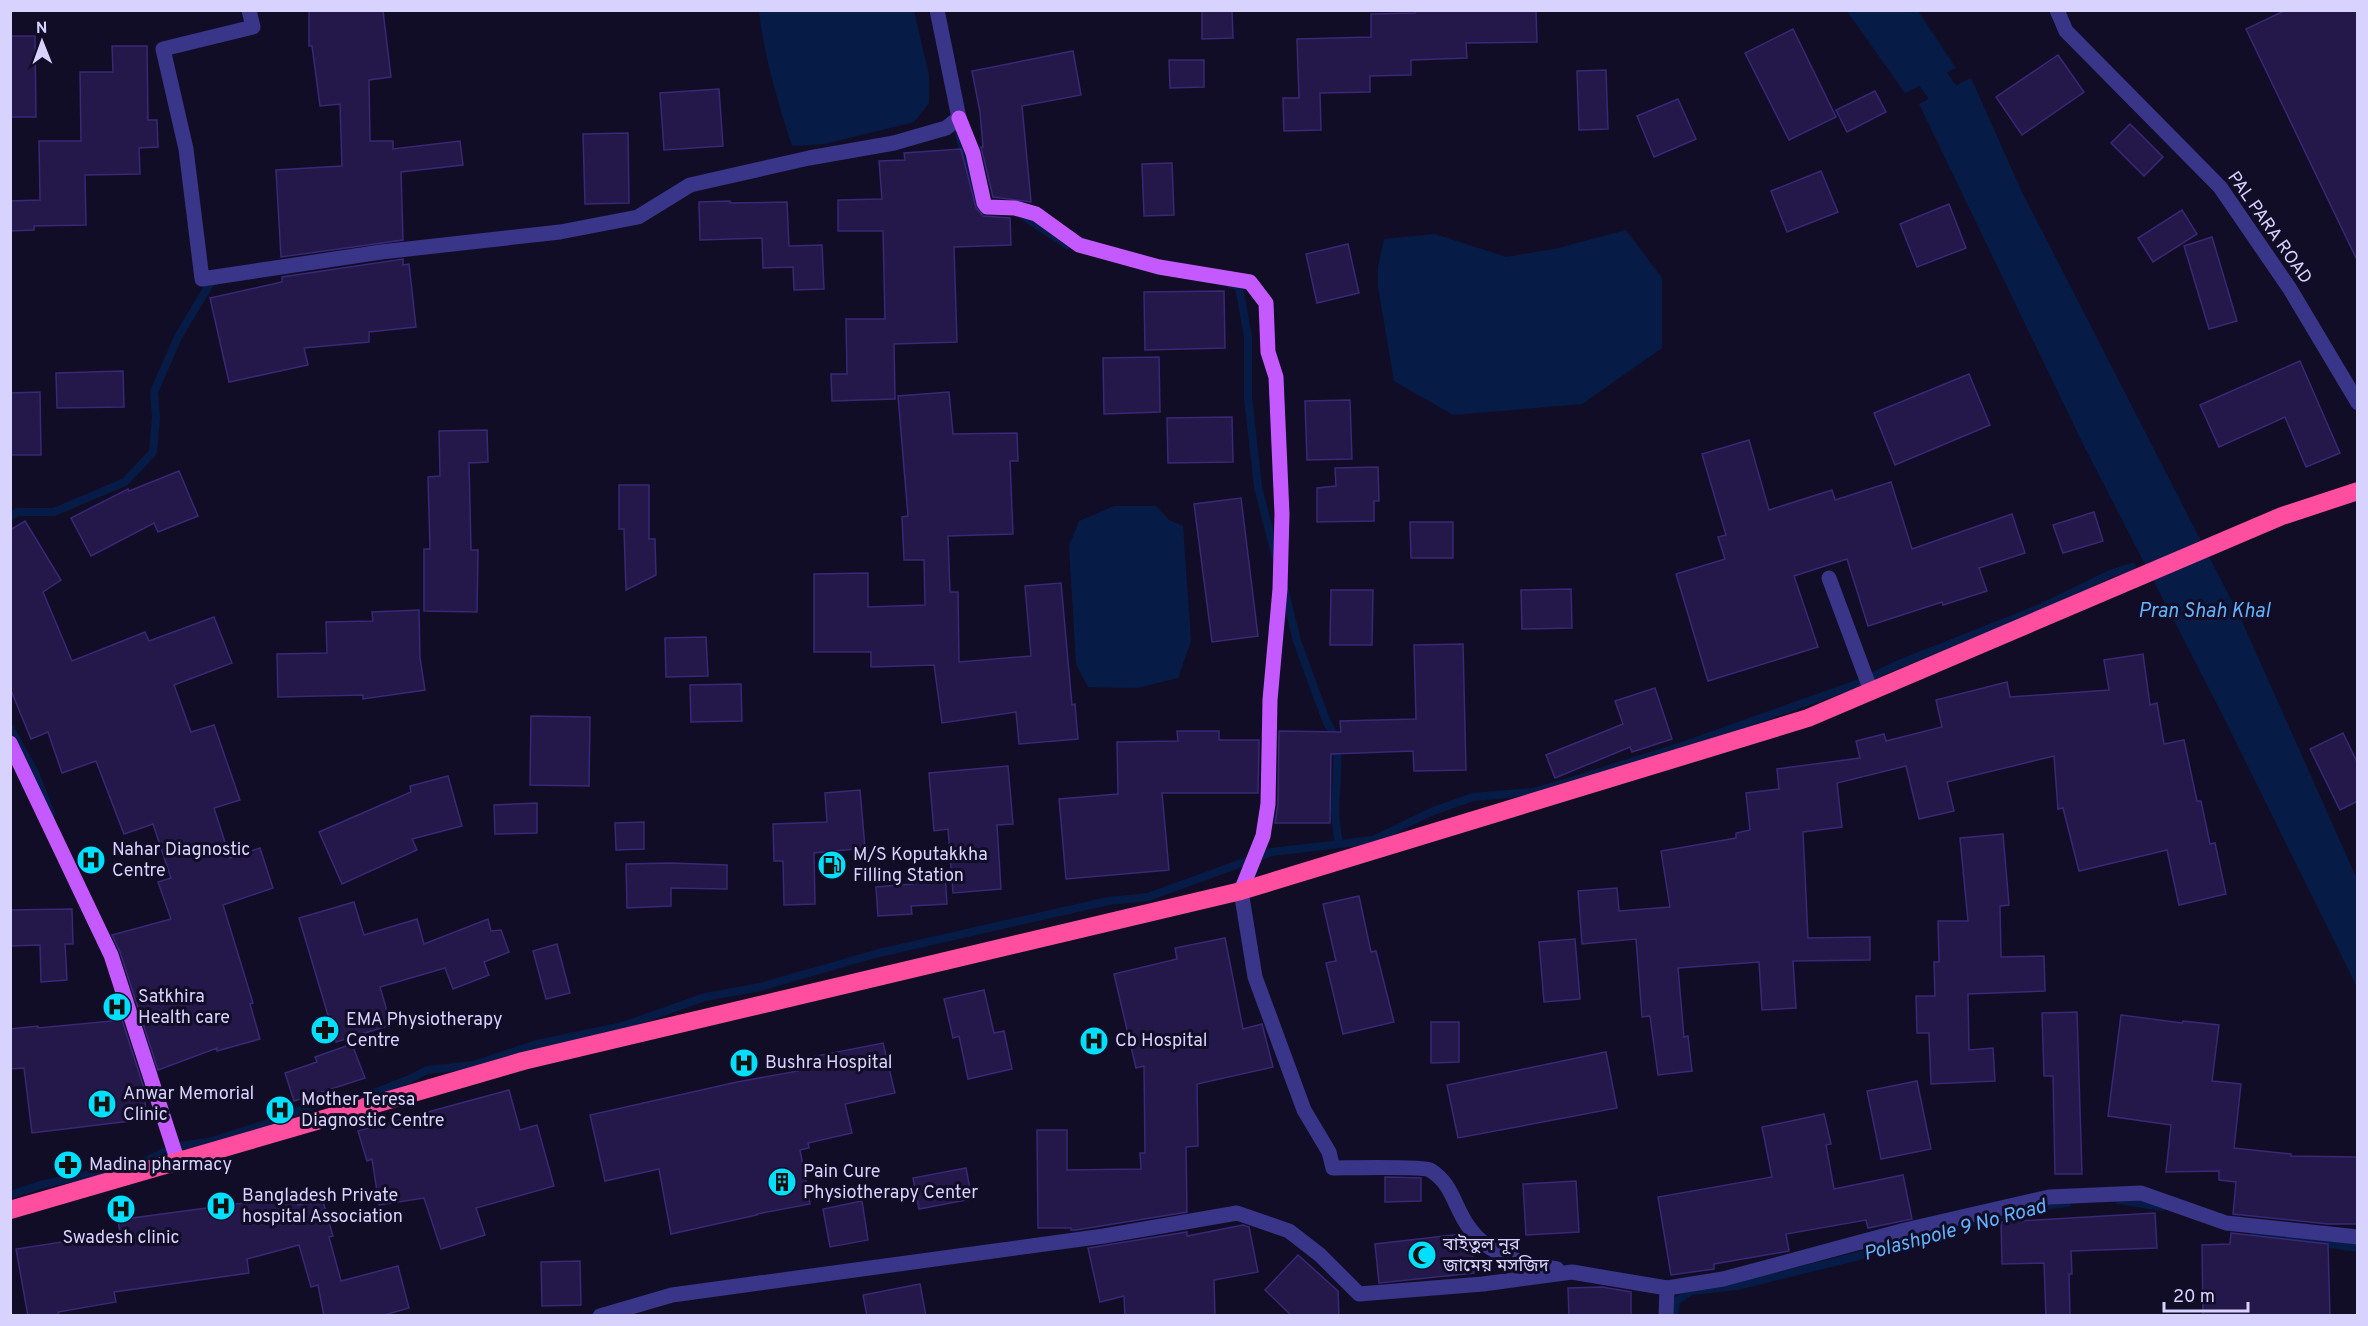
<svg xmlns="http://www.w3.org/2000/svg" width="2368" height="1326" font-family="Overpass,'Noto Sans Bengali',sans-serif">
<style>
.water{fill:#061c46}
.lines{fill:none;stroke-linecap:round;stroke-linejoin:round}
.stream{stroke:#061c46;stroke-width:8}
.canal{stroke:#061c46;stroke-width:30}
.building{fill:#231849;stroke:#392876;stroke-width:1.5}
.minor{stroke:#393589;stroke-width:15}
.major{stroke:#c459ff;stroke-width:15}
.highway{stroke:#ff4d9f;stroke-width:18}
.labels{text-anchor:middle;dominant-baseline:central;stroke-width:6;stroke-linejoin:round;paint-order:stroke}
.street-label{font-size:18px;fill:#d8d2ff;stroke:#120d26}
.poi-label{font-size:18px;fill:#d8d2ff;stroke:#120d26;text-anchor:start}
.water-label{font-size:20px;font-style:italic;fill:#60b3ff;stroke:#120d26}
</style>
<rect width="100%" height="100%" fill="#120d26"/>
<g class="water">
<path d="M759 11H914L929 75V103L914 122 825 144 792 146C778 102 764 57 759 11Z"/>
<path d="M1847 11H1918L1956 68 1905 93Z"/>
<path d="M1971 78 2021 190 2240 617 2357 879V987L2220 710 2083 444 1919 104Z"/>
<path d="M1626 230 1662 278V348L1582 404 1453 415 1394 381 1378 287V267L1384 239 1435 234 1506 257 1558 248Z"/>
<path d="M1114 506H1156L1169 520 1183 526 1191 641 1178 678 1137 688 1088 687 1076 664 1069 546 1079 521Z"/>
</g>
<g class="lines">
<g class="stream">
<path d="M958 129 972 190 980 206"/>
<path d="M1020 214 1067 245"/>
<path d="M1230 284 1239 287 1248 337V397L1258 487 1276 558"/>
<path d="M10 517 17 512H54L125 482 153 452 156 418 154 392 178 337 211 282 216 281"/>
<path d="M1284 588 1297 641 1327 723C1343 742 1336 784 1335 806 1335 819 1337 832 1339 844"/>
<path d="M10 728 35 773 51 814"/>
<path d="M10 1195 40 1185 141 1163 178 1146 208 1142 263 1125 313 1105 371 1094 410 1079 427 1070 473 1065 537 1044 623 1026 705 997 760 987 879 953 1108 901 1148 897 1272 852 1373 840 1433 811 1473 797 1533 792 1568 782 1685 745 1857 684 1894 666 2038 609 2110 574 2132 567"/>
<path d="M2119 1200 2162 1207"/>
<path d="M2255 1233 2358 1248"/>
<path d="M1674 1316 1676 1301 1691 1291 1737 1286 1859 1256 1926 1234 1968 1223 2051 1205 2067 1203"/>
</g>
<path class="canal" d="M1886 10 1949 102 1963 128"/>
</g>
<g class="building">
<path d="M1232 10 1233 38 1202 39V11Z"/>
<path d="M1415 10H1536L1537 42 1466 43 1467 58 1411 60V75L1370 76V92L1320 93 1321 130 1284 131 1283 98H1299L1297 39 1371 37V14L1415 13Z"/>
<path d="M2286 10H2358V262L2246 29Z"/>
<path d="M309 11H383L391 77 369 80 370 141H393V149L460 141 463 165 401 172 403 240 281 257 276 170 342 166 340 104 320 106 312 46H309Z"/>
<path d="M1793 29 1836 117 1789 140 1745 53Z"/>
<path d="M10 36H35L36 117H10Z"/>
<path d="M112 46H147L148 120H157L158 147 139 148 140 174 85 175 86 225 34 226V230L10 231V201L40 200 39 141H81L80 72H113Z"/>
<path d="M1073 51 1081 95 1022 106 1031 202 993 197 981 147H983L980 112 972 71Z"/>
<path d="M2058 55 2084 92 2022 135 1996 97Z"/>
<path d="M1169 60H1204V87L1170 88Z"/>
<path d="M1606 70 1608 129 1579 130 1577 71Z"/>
<path d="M719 89 723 146 664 150 660 93Z"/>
<path d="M1875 91 1886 112 1847 132 1836 110Z"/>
<path d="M1678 99 1696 139 1654 157 1637 116Z"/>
<path d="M2130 124 2163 157 2144 176 2111 143Z"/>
<path d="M628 133 629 203 585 204 583 134Z"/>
<path d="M961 149 976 208 983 216 1010 218 1011 245 954 247 957 342 894 344 895 399 832 401 831 374H847L846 319H885L883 231H838V200L882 199 879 161 905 160 904 153Z"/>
<path d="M1172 163 1174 215 1144 216 1142 164Z"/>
<path d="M1821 171 1838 212 1787 232 1771 191Z"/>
<path d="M730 201V203L787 202 789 246 822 245 824 289 794 290 793 267 763 268 762 238 700 240 699 202Z"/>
<path d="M1949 204 1966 248 1917 267 1900 224Z"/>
<path d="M2182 210 2197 234 2153 262 2138 238Z"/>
<path d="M2212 237 2237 321 2209 329 2184 246Z"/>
<path d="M1348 244 1359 293 1317 303 1306 254Z"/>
<path d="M403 259V265L409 264 416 327 369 332V342L304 348 308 365 229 382 210 298 282 282V277Z"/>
<path d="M1224 291 1225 348 1145 350 1144 292Z"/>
<path d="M1159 357 1160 412 1104 414 1103 358Z"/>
<path d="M2300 361 2340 453 2306 467 2285 417 2219 447 2200 405Z"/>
<path d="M123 371 124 407 57 408 56 373Z"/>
<path d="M1969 374 1990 425 1895 465 1874 413Z"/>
<path d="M40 392 41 455H10V393Z"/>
<path d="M949 392 953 434 1017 433 1018 461H1010L1013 534 948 536 950 592H958L959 662 1031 656 1025 586 1061 583 1072 705 1075 704 1078 739 1019 744 1016 712 942 723 934 665 871 667V652H814V574L868 573V607L925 605 924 560H904L902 517 908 516 898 396Z"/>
<path d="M1350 400 1352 459 1307 460 1305 401Z"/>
<path d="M1232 417 1233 462 1168 463 1167 418Z"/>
<path d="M487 430 488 462 469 463 471 550H478L477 612 424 611V549H430L428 477 440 476 439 431Z"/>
<path d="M1749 440 1769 510 1832 490 1835 500 1891 482 1912 549 2012 514 2025 553 1979 568 1987 591 1943 605 1942 602 1868 626 1847 559 1794 576 1818 647 1708 681 1676 574 1725 559 1718 537 1726 535 1702 454Z"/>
<path d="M1378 467 1379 501H1374V521L1317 522V488L1336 486 1335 468Z"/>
<path d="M179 471 198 516 158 532 154 523 91 556 71 518 128 489 129 491Z"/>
<path d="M619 485H649V539H655L656 575 626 590 624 529H619Z"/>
<path d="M1241 498 1258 636 1212 642 1194 504Z"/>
<path d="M2094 512 2103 541 2063 553 2053 525Z"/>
<path d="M25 521 61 580 43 592 72 661 145 632 149 641 214 617 232 663 174 685 191 732 214 725 240 800 214 808 230 858 260 848 273 888 223 905 253 1003 250 1004 260 1039 217 1051V1048L158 1070 120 952 112 935 171 919 158 882 171 878 153 824 124 834 96 761 62 773 48 732 31 739 10 688V530Z"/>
<path d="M1410 522H1453V558H1411Z"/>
<path d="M1571 589 1572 628 1522 629 1521 590Z"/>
<path d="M1331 590H1373L1372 645H1330Z"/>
<path d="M419 610 420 658 425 690 363 699V695L278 697 277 654 327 653 326 622 373 621 372 612Z"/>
<path d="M706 637 708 676 666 677 665 638Z"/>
<path d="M1463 644 1466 770 1414 771 1413 751 1331 754 1330 823H1275L1278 804 1279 731 1341 732 1340 721 1416 719 1414 645Z"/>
<path d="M2143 654 2150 705 2157 703 2164 744 2184 740 2197 801H2201L2210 844 2215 843 2226 894 2179 905 2167 850 2079 871 2063 808 2058 809 2054 756 1947 782 1954 811 1919 819 1906 766 1837 783 1842 827 1803 832 1808 938 1870 937V960L1793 961 1796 1008 1762 1010 1759 962 1678 968 1684 1037 1688 1036 1692 1071 1658 1075 1650 1016 1642 1017 1636 939 1582 944 1578 891 1617 888 1619 911 1670 907 1661 851 1736 838V833L1750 830 1746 793 1779 789 1777 769 1860 758 1856 741 1884 734 1886 741 1942 727 1936 700 2007 682 2010 697 2109 690 2104 660Z"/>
<path d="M741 684 742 721 691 722 690 685Z"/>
<path d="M1655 688 1672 739 1632 752 1630 747 1555 778 1546 755 1623 724 1615 701Z"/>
<path d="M531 716 590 717 589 786 530 785Z"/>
<path d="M1177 731H1219V740H1259L1258 793H1162L1169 870 1066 879 1059 799 1118 794 1117 742 1178 741Z"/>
<path d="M2343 733 2358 764V801L2340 810 2310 749Z"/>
<path d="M1008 766 1013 824 997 825 1001 889 953 893 948 829 934 831 929 773Z"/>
<path d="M448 776 462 826 412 839 417 850 342 884 319 832 411 792 410 786Z"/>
<path d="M860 790 865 848 814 853 815 904 784 905 783 861H774L773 824 827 822 825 793Z"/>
<path d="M537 803V833L495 834 494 805Z"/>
<path d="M644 822V849L616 850 615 823Z"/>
<path d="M2003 834 2009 905 2000 906 2001 957 2044 956 2045 991 1968 994 1969 1050 1993 1048 1995 1081 1931 1084 1929 1033H1917L1916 996H1935L1934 962H1939L1938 921H1968L1960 838Z"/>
<path d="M670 863 727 865V889L671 888V906L627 908 626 864Z"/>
<path d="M945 874 947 904 911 906 912 914 878 916 876 887 913 884 912 876Z"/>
<path d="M1359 896 1371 952 1376 951 1394 1022 1343 1034 1326 963 1336 961 1323 904Z"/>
<path d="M354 902 364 935 417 919 424 944 488 919 491 931 501 930 509 952 484 962 489 975 453 989 445 968 380 987 391 1025 336 1042 299 918Z"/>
<path d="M72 909 73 944H65L67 980 41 982 40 945 10 946V910Z"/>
<path d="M1225 938 1243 1029 1262 1024 1273 1067 1197 1084 1198 1146 1186 1147 1187 1212 1076 1230H1071V1228H1038L1037 1130H1067V1170L1141 1169 1140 1153H1145L1144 1066 1136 1068 1114 974 1177 959 1175 948Z"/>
<path d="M1575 939 1580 999 1544 1002 1539 942Z"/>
<path d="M557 944 570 993 546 999 533 951Z"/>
<path d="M984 990 994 1033 1004 1031 1012 1069 968 1079 959 1036 953 1038 944 999Z"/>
<path d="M2077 1012 2082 1174H2055L2053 1076H2044L2042 1013Z"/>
<path d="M2121 1015 2182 1023 2183 1021 2219 1025 2212 1081 2241 1084 2234 1148 2291 1154V1156L2358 1157V1224H2328L2233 1214 2236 1182 2219 1180V1171L2166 1172 2171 1125 2108 1116Z"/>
<path d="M122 1020 143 1085 147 1119 32 1133 24 1068 10 1069V1029L38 1026V1028Z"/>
<path d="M1431 1022H1459V1062L1431 1063Z"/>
<path d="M883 1043 895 1093 845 1104 852 1133 808 1143 809 1148 800 1150 810 1204 757 1214V1215L671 1234 659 1169 605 1181 590 1115 737 1082 798 1071 796 1060Z"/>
<path d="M352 1044 365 1078 294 1101 285 1073 317 1062 315 1057Z"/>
<path d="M1606 1052 1617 1108 1458 1138 1447 1085Z"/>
<path d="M1917 1081 1931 1149 1881 1159 1867 1091Z"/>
<path d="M509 1090 520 1130 537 1125 554 1186 476 1208 485 1235 441 1249 424 1198 379 1205 372 1159 367 1161 358 1131Z"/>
<path d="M1824 1114 1831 1144 1826 1145 1834 1189 1903 1175 1912 1219 1868 1228 1866 1220 1786 1234 1789 1251 1714 1264V1269L1671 1275 1658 1197 1772 1177 1762 1127Z"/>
<path d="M966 1168 972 1199 919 1209 913 1178Z"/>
<path d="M1385 1177 1421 1178V1201L1385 1202Z"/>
<path d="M1576 1181 1579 1232 1526 1235 1523 1184Z"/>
<path d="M293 1190 298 1205 322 1198 333 1236 329 1237 341 1281 398 1266 409 1308 381 1316H324L318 1285 311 1287 299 1245 247 1259 249 1273 114 1292 116 1302 58 1312 59 1316H28L16 1249 120 1233 118 1220 251 1202Z"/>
<path d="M862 1201 868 1240 830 1247 823 1209Z"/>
<path d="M2155 1213 2157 1248 2071 1251 2072 1274H2069L2070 1316H2046L2044 1263 2002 1264 2001 1222Z"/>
<path d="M1243 1225 1249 1227 1258 1272 1214 1280 1215 1316H1125L1124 1296 1100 1302 1088 1248 1187 1232V1236Z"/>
<path d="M2231 1233 2328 1244 2330 1316H2203L2202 1245 2230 1244Z"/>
<path d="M1462 1234 1471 1244 1474 1273 1379 1283 1375 1244Z"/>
<path d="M1298 1255 1338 1291 1339 1316H1292L1265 1290Z"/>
<path d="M580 1261 581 1305 542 1306 541 1262Z"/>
<path d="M920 1284 926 1316H867L863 1295Z"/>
<path d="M1602 1287 1631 1292V1316H1569L1568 1288Z"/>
</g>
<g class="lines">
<g class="minor">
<path d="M249 10 253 27 163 49 186 149 202 279 381 252 560 232 638 217 690 185 809 158 894 143 946 128 959 118 937 10"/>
<path d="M2057 10 2066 31 2220 187 2290 289 2358 403"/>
<path d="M1829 578 1871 691"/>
<path d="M1241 891 1255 977 1304 1110 1329 1152 1333 1168C1347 1168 1422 1166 1430 1170 1452 1183 1454 1206 1468 1226 1489 1257 1523 1263 1557 1269"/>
<path d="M1667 1288 1723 1279 1905 1230 2049 1197 2141 1193 2226 1223 2358 1237"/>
<path d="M600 1316 672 1295 1104 1236 1237 1213 1289 1231 1320 1255 1359 1294 1483 1284 1572 1272 1667 1288 1666 1316"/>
</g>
<g class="major">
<path d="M959 118 973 153 984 203 987 207 1015 208 1036 214 1079 245 1159 267 1250 282 1266 303 1268 352 1276 377 1282 514 1280 589 1270 700 1268 804 1263 836 1241 891"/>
<path d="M10 743 111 955 178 1162"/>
</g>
<path class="highway" d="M10 1210 523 1061 1241 891 1808 718 2282 516 2358 491"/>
</g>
<defs>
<g id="hospital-disc" transform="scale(1.5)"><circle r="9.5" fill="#00dffd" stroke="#120d26"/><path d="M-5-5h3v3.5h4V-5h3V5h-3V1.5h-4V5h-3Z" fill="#111"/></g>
<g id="fuel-disc" transform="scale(1.5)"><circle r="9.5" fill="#00dffd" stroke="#120d26"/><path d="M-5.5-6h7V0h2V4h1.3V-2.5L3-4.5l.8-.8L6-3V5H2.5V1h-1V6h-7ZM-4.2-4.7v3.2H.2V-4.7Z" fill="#111"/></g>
<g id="pharmacy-disc" transform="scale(1.5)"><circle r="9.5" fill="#00dffd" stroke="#120d26"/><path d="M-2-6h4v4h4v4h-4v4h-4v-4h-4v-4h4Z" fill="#111"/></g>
<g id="building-disc" transform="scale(1.5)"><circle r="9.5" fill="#00dffd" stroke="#120d26"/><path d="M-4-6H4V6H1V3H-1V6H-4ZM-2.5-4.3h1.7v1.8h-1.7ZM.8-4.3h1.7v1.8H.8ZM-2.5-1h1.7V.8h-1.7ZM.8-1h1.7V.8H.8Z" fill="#111"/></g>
<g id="mosque-disc" transform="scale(1.5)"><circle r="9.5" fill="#00dffd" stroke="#120d26"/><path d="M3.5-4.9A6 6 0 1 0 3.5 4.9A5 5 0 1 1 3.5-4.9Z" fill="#111"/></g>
</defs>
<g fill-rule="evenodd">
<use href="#hospital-disc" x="91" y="860"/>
<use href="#fuel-disc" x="832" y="865"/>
<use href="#hospital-disc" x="117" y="1007"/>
<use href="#pharmacy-disc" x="325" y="1030"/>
<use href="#hospital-disc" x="1094" y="1041"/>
<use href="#hospital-disc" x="744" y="1063"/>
<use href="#hospital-disc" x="102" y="1104"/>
<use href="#hospital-disc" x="280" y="1110"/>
<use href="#pharmacy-disc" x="68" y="1165"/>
<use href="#building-disc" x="782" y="1182"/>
<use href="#hospital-disc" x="221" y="1206"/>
<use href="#hospital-disc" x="121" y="1209"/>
<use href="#mosque-disc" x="1422" y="1255"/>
</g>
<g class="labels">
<g class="street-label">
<text transform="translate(2269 228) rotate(55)">PAL PARA ROAD</text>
</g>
<g class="poi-label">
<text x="112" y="850">Nahar Diagnostic<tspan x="112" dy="21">Centre</tspan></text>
<text x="853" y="855">M/S Koputakkha<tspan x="853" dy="21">Filling Station</tspan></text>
<text x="138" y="997">Satkhira<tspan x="138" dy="21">Health care</tspan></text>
<text x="346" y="1020">EMA Physiotherapy<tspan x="346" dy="21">Centre</tspan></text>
<text x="1115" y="1041">Cb Hospital</text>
<text x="765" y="1063">Bushra Hospital</text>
<text x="123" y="1094">Anwar Memorial<tspan x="123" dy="21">Clinic</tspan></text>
<text x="301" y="1100">Mother Teresa<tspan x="301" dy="21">Diagnostic Centre</tspan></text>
<text x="89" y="1165">Madina pharmacy</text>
<text x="803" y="1172">Pain Cure<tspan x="803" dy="21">Physiotherapy Center</tspan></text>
<text x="242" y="1196">Bangladesh Private<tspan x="242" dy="21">hospital Association</tspan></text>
<text x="121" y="1238" text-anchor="middle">Swadesh clinic</text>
<text x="1443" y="1245">বাইতুল নূর<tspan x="1443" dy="21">জামেয় মসজিদ</tspan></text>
</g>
<g class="water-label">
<text x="2204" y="612">Pran Shah Khal</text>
<text transform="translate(1955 1231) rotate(-15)">Polashpole 9 No Road</text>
</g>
</g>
<rect width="2368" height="1326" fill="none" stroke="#d8d2ff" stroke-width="24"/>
<g transform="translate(42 42) rotate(359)" stroke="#120d26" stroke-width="4.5" paint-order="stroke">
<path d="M0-4.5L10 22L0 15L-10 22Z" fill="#d8d2ff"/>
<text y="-9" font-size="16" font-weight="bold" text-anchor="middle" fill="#d8d2ff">N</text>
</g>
<path d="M2164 1302v9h84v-9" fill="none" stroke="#d8d2ff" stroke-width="3"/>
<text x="2173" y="1302" font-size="18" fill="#d8d2ff" stroke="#120d26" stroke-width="4.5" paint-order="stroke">20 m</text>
</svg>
